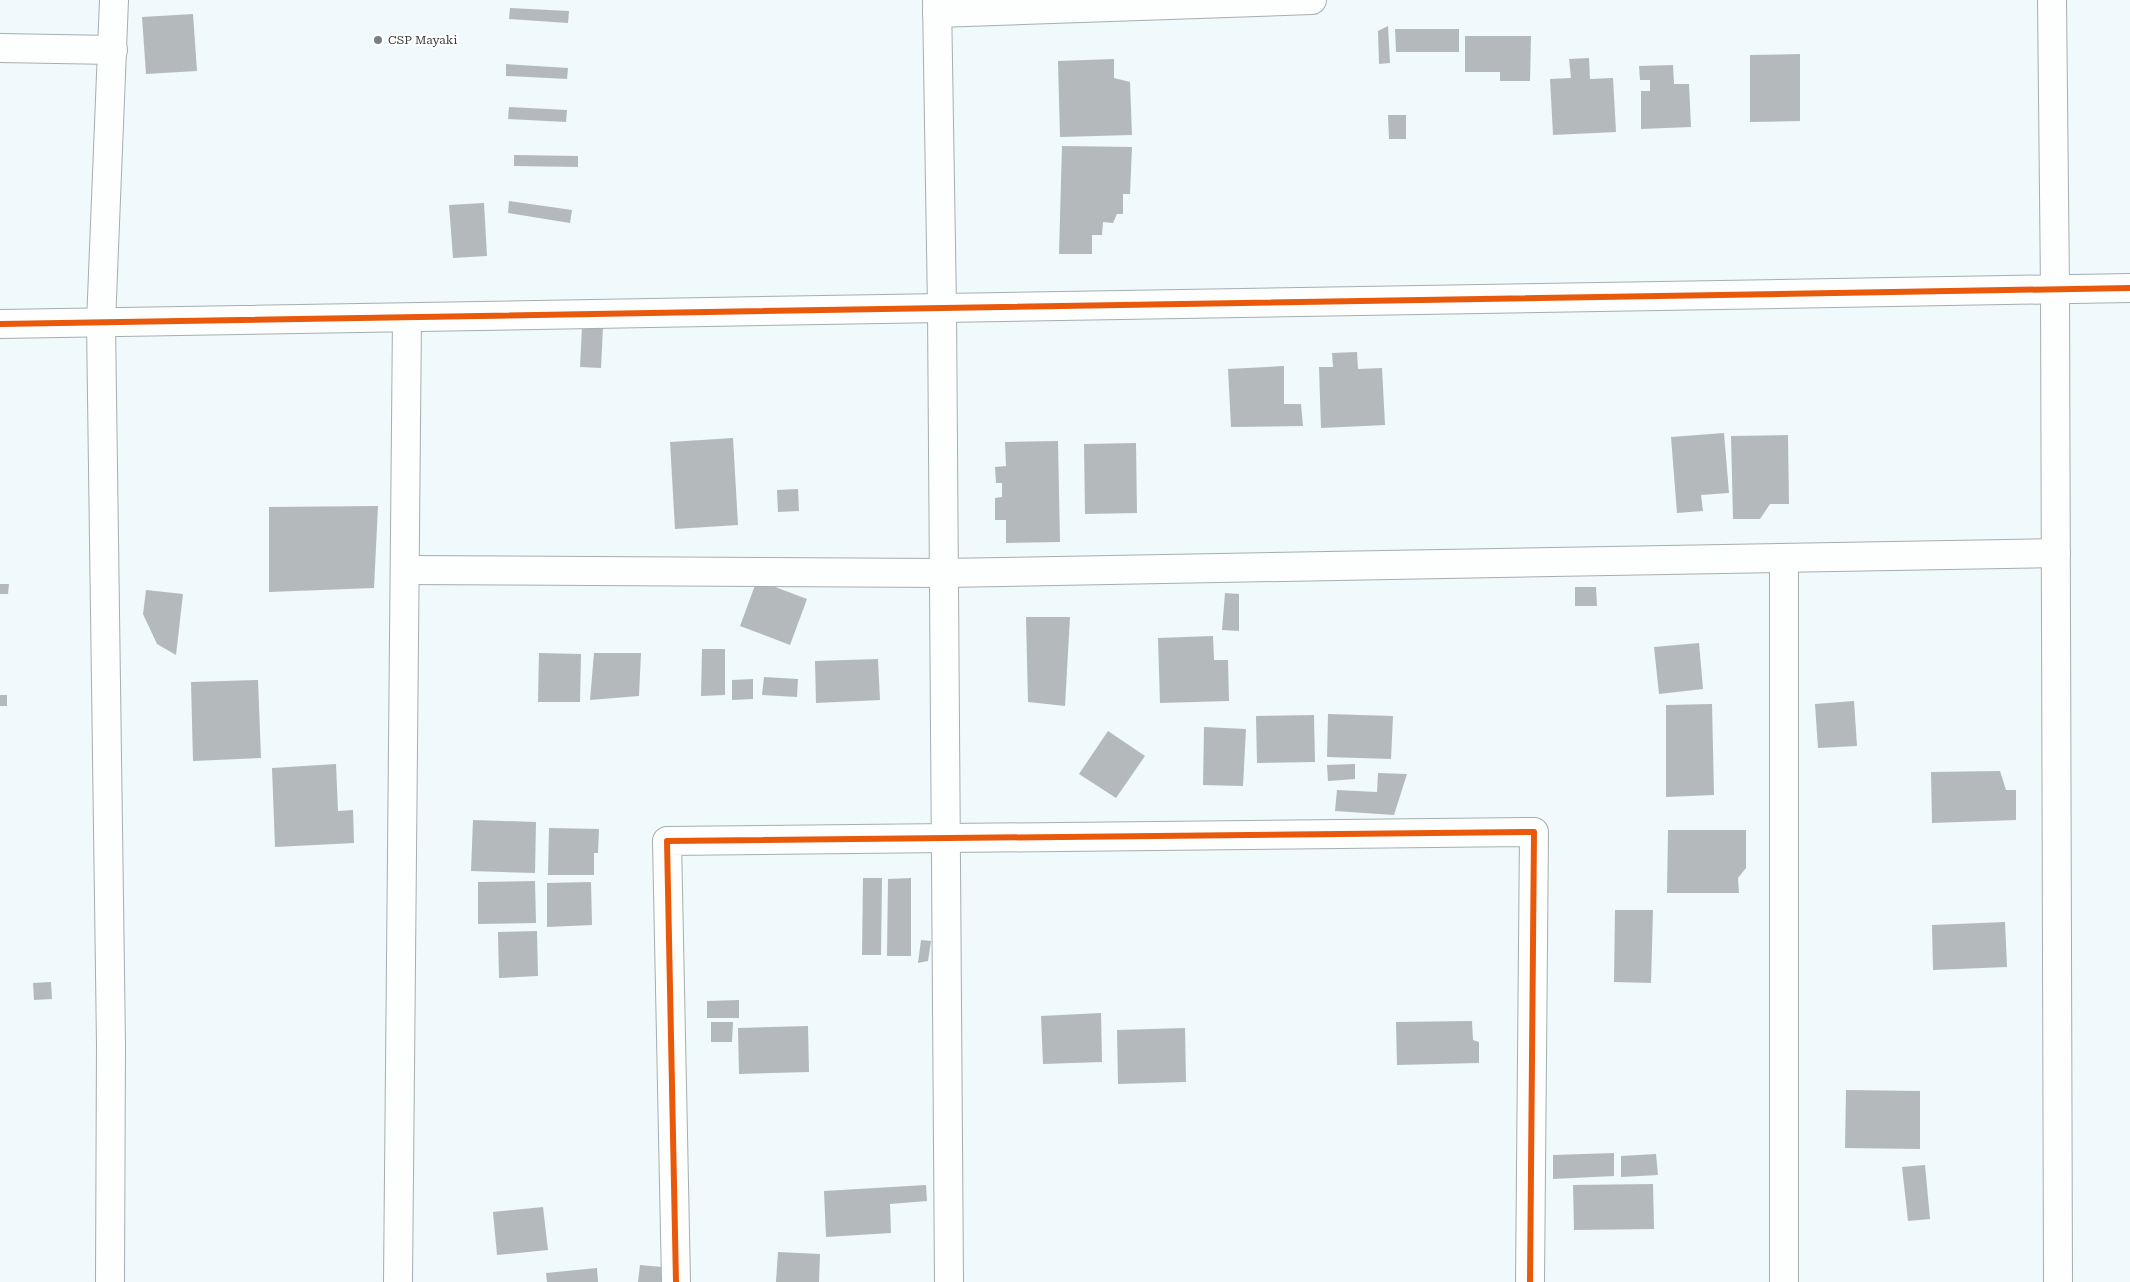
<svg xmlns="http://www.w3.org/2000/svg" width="2130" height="1282" font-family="'Roboto Serif',serif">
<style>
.building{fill:#b4babb}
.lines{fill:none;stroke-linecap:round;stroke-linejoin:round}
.street-casing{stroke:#a7aeaf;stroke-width:30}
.street{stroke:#fdfefe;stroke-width:28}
.cycleway-casing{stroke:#fff;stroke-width:9}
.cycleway{stroke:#e8590c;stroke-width:6}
.poi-dot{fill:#787f81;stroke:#fff;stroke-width:2}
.labels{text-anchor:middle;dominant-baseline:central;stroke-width:4;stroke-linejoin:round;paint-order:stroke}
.poi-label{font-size:12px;fill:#383e3f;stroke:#fff;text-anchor:start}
</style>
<rect width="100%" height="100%" fill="#f0f9fb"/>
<g class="building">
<path d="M510 8 569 11 568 23 509 19Z"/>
<path d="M193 14 197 71 146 74 142 17Z"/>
<path d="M1388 26 1390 63 1379 64 1378 31Z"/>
<path d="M1395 29H1459V52H1396Z"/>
<path d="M1465 36H1531L1530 81H1500V72H1465Z"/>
<path d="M1800 54V121L1750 122V55Z"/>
<path d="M1589 58 1590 79 1613 78 1616 132 1553 135 1550 79 1571 78 1569 59Z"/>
<path d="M1114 59V78L1130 82 1132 135 1060 137 1058 61Z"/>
<path d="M506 64 568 68 567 79 506 76Z"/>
<path d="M1673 65 1674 84H1689L1691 127 1641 129V91H1650V80H1640L1639 66Z"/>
<path d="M509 107 567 110 566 122 508 119Z"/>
<path d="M1388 115H1406V139H1389Z"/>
<path d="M1062 146 1132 147 1130 194H1123V214H1117L1113 223 1103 222 1102 235H1092V254H1059Z"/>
<path d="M514 155 578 156V167L514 166Z"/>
<path d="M509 201 572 210 570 223 508 213Z"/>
<path d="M484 203 487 256 453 258 449 205Z"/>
<path d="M582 326 603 327 601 368 580 367Z"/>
<path d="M1357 352 1358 369 1382 368 1385 425 1321 428 1319 367H1333L1332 353Z"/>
<path d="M1284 366V404H1301L1303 426 1231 427 1228 369Z"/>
<path d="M1724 433 1729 493 1701 495 1703 511 1677 513 1671 437Z"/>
<path d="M1788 435 1789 504H1770L1760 519H1733L1731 436Z"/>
<path d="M733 438 738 525 675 529 670 442Z"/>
<path d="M1058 441 1060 542 1006 543V520H995V498L1002 497V483H996L995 467 1006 466 1005 442Z"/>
<path d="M1136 443 1137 513 1085 514 1084 444Z"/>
<path d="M798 489 799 511 778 512 777 490Z"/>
<path d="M378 506 374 588 269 592V507Z"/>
<path d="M757 580 807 599 790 645 740 626Z"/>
<path d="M0 584H9L8 594H0Z"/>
<path d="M1575 587H1596L1597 606H1575Z"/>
<path d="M146 590 183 594 176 655 157 644 143 614Z"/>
<path d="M1225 593 1239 594V631L1222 630Z"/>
<path d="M1026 617H1070L1065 706 1028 702Z"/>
<path d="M1213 636 1214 660H1228L1229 701 1160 703 1158 638Z"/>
<path d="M1699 643 1703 689 1659 694 1654 647Z"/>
<path d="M702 649H725V695L701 696Z"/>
<path d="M539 653 581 654 580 702H538Z"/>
<path d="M594 653H641L639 696 590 700Z"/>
<path d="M878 659 880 700 816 703 815 661Z"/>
<path d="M764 677 798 679 797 697 762 695Z"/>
<path d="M753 679V699L732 700V680Z"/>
<path d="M258 680 261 758 193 761 191 682Z"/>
<rect x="0" y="695" width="7" height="11"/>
<path d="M1854 701 1857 746 1818 748 1815 704Z"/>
<path d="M1712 704 1714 795 1666 797V705Z"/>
<path d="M1328 714 1393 716 1391 759 1327 757Z"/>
<path d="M1314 715 1315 762 1257 763 1256 716Z"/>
<path d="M1204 727 1246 729 1243 786 1203 785Z"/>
<path d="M1108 731 1145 756 1116 798 1079 774Z"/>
<path d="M336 764 338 811 353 810 354 843 275 847 272 768Z"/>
<path d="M1355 764V779L1328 781 1327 765Z"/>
<path d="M2000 771 2006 790H2016V820L1932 823 1931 772Z"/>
<path d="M1378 773 1407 774 1394 815 1335 811 1337 790 1377 792Z"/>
<path d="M473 820 536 822 535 873 471 871Z"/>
<path d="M549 828 599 829 598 853H594V875H548Z"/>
<path d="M1668 830H1746V868L1738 878 1739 893H1667Z"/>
<path d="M863 878H882L881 955H862Z"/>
<path d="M911 878V956H887L888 879Z"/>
<path d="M535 881 536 923 478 924V882Z"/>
<path d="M591 882 592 925 547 927V883Z"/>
<path d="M1615 910H1653L1651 983 1614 982Z"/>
<path d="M2005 922 2007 967 1933 970 1932 925Z"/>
<path d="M537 931 538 976 499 978 498 932Z"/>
<path d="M921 940 931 941 928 961 918 963Z"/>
<path d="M51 982 52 999 34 1000 33 983Z"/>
<path d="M739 1000V1018H707V1001Z"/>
<path d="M1101 1013 1102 1062 1043 1064 1041 1016Z"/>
<path d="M1472 1021 1473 1040 1479 1042V1063L1397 1065 1396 1022Z"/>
<path d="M711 1022H733L732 1042H711Z"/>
<path d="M808 1026 809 1072 739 1074 738 1028Z"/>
<path d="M1185 1028 1186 1082 1118 1084 1117 1030Z"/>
<path d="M1846 1090 1920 1091V1149L1845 1148Z"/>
<path d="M1614 1153V1176L1553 1179V1155Z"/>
<path d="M1656 1154 1658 1175 1621 1177V1156Z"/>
<path d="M1925 1165 1930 1219 1908 1221 1902 1167Z"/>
<path d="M1653 1184 1654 1229 1574 1230 1573 1185Z"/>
<path d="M926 1185 927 1201 890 1204 891 1233 826 1237 824 1191Z"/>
<path d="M543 1207 548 1250 497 1255 493 1212Z"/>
<path d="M778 1252 820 1254 819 1282H776Z"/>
<path d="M640 1265 662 1267 661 1282H638Z"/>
<path d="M597 1268 598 1282H547L546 1273Z"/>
</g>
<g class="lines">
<g class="street-casing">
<g id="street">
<path d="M937 0 942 308 949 1282"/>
<path d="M2052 0 2055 289 2058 1282"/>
<path d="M937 13 1312 0"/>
<path d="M0 48 113 50"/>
<path d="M0 324 2130 288"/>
<path d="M405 570 943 573 2056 553"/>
<path d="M110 1282 111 1045 101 323 114 0"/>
<path d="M398 1282 407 318"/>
<path d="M676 1282 667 841 1534 832 1530 1282"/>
<path d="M1784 1282V558"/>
</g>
</g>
<use href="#street" class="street"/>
<g class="cycleway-casing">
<g id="cycleway">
<path d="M0 324 2130 288"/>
<path d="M676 1282 667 841 1534 832 1530 1282"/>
</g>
</g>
<use href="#cycleway" class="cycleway"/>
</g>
<circle class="poi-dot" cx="378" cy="40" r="5"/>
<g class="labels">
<g class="poi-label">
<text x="388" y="40">CSP Mayaki</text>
</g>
</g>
</svg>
